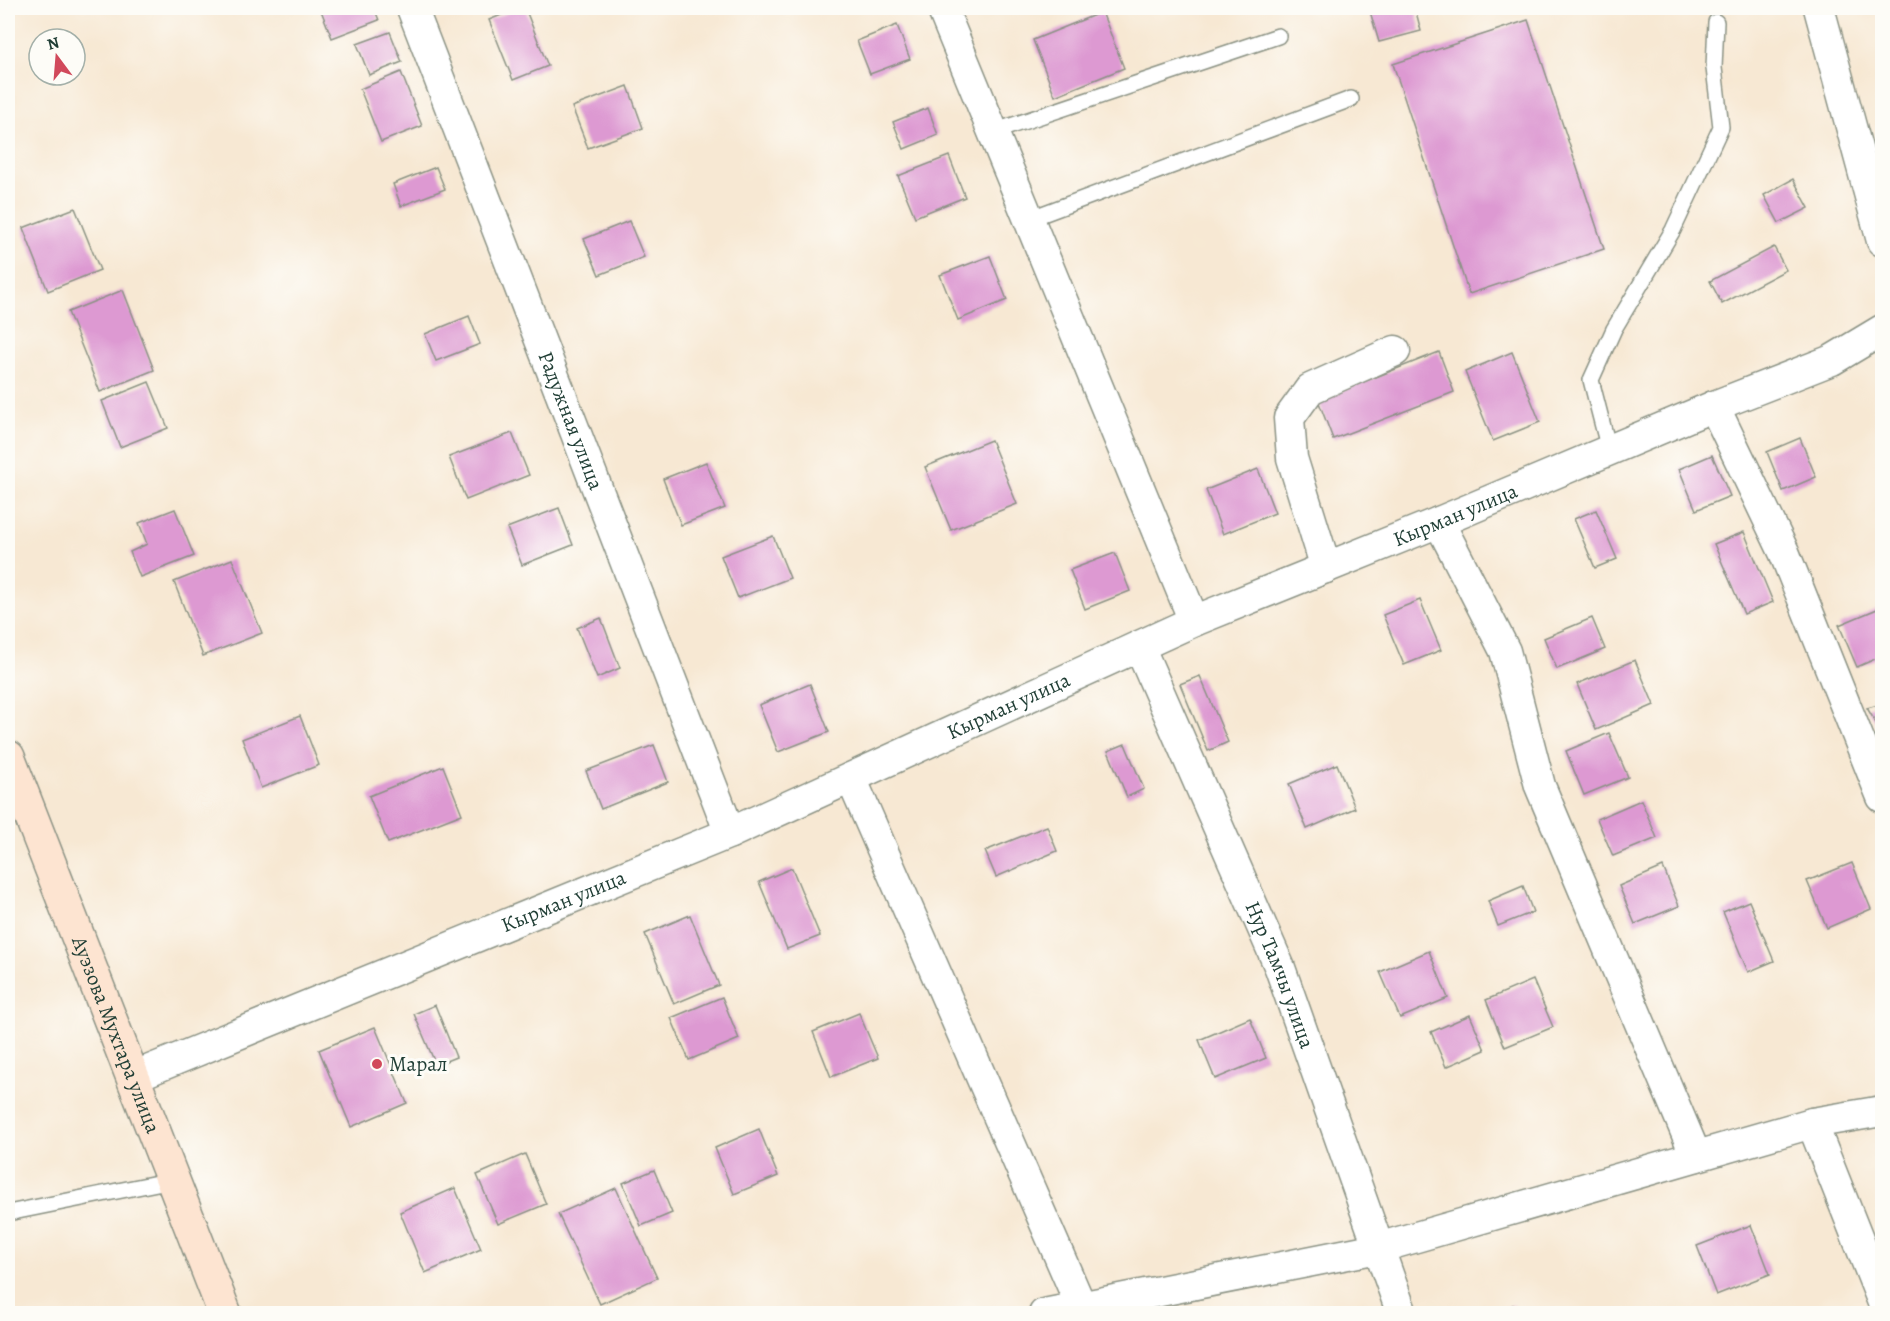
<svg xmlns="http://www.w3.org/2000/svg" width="1890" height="1321" font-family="Alegreya,serif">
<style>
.building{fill:#dd99d2}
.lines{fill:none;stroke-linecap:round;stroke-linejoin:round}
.service-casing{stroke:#8b9284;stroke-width:18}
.minor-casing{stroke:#8b9284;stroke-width:33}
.secondary-casing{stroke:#8b9284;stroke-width:36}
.service{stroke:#fff;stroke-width:15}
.minor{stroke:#fff;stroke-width:30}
.secondary{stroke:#fde4d1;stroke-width:33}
.poi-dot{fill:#d1495b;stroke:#fdfcf7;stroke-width:2}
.labels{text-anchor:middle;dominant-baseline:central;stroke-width:6;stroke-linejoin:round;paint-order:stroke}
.street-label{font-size:21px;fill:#1f3d34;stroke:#fdfcf7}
.poi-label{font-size:21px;fill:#1f3d34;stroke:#fdfcf7;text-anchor:start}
</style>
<rect width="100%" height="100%" fill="#fdfcf7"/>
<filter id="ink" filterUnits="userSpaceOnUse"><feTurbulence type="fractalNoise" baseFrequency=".0167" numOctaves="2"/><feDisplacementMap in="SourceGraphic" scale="12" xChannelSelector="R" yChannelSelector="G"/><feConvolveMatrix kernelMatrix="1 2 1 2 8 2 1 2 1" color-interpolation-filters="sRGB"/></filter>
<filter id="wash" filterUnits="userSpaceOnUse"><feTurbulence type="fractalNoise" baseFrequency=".008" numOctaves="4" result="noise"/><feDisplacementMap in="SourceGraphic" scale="24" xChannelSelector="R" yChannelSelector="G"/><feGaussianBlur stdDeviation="1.35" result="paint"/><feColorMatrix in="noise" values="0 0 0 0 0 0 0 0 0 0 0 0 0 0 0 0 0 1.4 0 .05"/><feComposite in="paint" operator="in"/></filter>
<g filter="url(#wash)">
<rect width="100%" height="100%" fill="#f7e8d3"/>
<g id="blocks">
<g class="building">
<path d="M320 8H374L379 20 332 38Z"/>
<path d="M519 8H525L548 66 513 80 489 20Z"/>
<path d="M1369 8H1415L1421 31 1379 42Z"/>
<path d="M1102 12 1124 68 1055 96 1033 40Z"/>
<path d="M1528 20 1604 249 1469 294 1393 64Z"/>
<path d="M897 25 910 59 870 74 857 41Z"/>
<path d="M390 32 402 62 369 75 357 44Z"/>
<path d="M401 72 422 126 381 142 360 89Z"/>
<path d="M628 86 643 128 588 148 572 107Z"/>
<path d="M928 108 938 135 904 149 893 122Z"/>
<path d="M949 156 965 197 915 217 898 176Z"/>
<path d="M436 167 445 189 401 206 393 184Z"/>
<path d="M1793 179 1809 208 1779 223 1764 195Z"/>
<path d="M75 208 100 270 48 291 23 228Z"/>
<path d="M629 221 644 257 599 275 584 239Z"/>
<path d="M1774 247 1786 270 1722 304 1710 281Z"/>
<path d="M990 256 1007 300 958 320 940 275Z"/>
<path d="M123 290 154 370 100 392 68 312Z"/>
<path d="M469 316 480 344 436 361 425 334Z"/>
<path d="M1439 352 1454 392 1333 439 1318 400Z"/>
<path d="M1512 352 1540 422 1493 441 1465 372Z"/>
<path d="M149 382 168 428 120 447 102 401Z"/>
<path d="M512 433 529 475 466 500 449 457Z"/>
<path d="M1800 438 1816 477 1783 491 1767 452Z"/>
<path d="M991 440 1017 504 951 530 925 467Z"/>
<path d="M1712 455 1730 496 1696 510 1679 469Z"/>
<path d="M706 462 725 508 681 525 663 479Z"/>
<path d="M1258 469 1275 513 1223 534 1206 490Z"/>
<path d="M559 508 573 545 522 565 507 528Z"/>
<path d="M175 509 194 556 140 577 130 552 147 544 139 523Z"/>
<path d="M1596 510 1617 559 1595 568 1574 519Z"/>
<path d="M1744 532 1773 602 1744 614 1714 544Z"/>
<path d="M773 536 790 578 738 598 721 556Z"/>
<path d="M1115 553 1130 591 1085 609 1070 570Z"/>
<path d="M232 559 262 633 203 656 174 582Z"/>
<path d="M1420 600 1441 650 1404 665 1383 615Z"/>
<path d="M1882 607V656L1857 667 1839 625Z"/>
<path d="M601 618 620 668 597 678 577 628Z"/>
<path d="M1592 618 1605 649 1557 669 1544 638Z"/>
<path d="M1635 660 1654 705 1596 730 1577 684Z"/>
<path d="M1200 676 1228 742 1208 751 1180 684Z"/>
<path d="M810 684 829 732 778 752 759 705Z"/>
<path d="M1882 704V733L1867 708Z"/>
<path d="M300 716 319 765 261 788 242 739Z"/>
<path d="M1609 733 1628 777 1584 795 1566 751Z"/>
<path d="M1125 744 1144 789 1127 797 1108 751Z"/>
<path d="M654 745 668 782 601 809 586 771Z"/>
<path d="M1337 764 1355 808 1307 829 1289 784Z"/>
<path d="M443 766 462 814 388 843 369 796Z"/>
<path d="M1641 800 1657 838 1613 856 1597 819Z"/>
<path d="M1047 826 1057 851 996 877 985 851Z"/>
<path d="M1852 863 1871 909 1827 928 1807 881Z"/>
<path d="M1663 867 1679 906 1635 924 1619 886Z"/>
<path d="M792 868 820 936 787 949 759 882Z"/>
<path d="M1523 886 1533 912 1498 926 1488 901Z"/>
<path d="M1749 901 1774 961 1748 972 1723 912Z"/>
<path d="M690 915 719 985 674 1004 645 934Z"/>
<path d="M1429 951 1448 998 1400 1018 1380 972Z"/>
<path d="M1533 980 1553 1027 1505 1047 1486 1000Z"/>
<path d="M722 997 739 1039 689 1060 671 1018Z"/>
<path d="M435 1005 456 1057 436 1065 414 1014Z"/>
<path d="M859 1013 878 1058 831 1077 813 1032Z"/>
<path d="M1470 1015 1485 1050 1446 1067 1431 1032Z"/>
<path d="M1250 1018 1266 1058 1215 1079 1199 1040Z"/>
<path d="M375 1027 407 1103 351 1127 319 1050Z"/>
<path d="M759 1129 778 1176 734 1194 715 1148Z"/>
<path d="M525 1154 546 1204 498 1224 477 1175Z"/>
<path d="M654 1170 672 1213 641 1226 623 1183Z"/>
<path d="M455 1188 481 1249 425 1273 400 1212Z"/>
<path d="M616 1188 657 1278 600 1304 558 1214Z"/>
<path d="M1751 1225 1770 1274 1716 1295 1697 1246Z"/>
<path d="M1513 1305 1516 1314H1492V1313Z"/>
</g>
</g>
</g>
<g filter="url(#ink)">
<use href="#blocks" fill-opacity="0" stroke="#8b9284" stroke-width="1.5"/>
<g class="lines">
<g class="service-casing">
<g id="service">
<path d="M993 132 1278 36"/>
<path d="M1029 219 1351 99"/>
<path d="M1609 450 1591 380 1614 329 1673 230 1721 127 1714 68 1716 22"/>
<path d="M8 1213 172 1180"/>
</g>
</g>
<g class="minor-casing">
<g id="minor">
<path id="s1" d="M412 8 730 833"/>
<path d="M942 8 1194 621"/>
<path d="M1819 8 1882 241"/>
<path d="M1714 406 1784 552 1882 797"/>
<path d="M1439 522 1505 651 1540 786 1696 1156"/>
<path d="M1326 568 1292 458 1289 418 1310 389 1395 351"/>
<path id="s2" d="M1139 646 1280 968 1402 1314"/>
<path d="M851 778 1081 1306"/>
<path id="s3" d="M133 1077 730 833 1194 621 1439 522 1714 406 1832 360 1882 330"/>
<path d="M1812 1123 1882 1300"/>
<path d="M1044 1314 1378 1248 1812 1123 1882 1111"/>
</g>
</g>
<g class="secondary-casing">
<g id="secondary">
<path id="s4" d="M8 757 225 1314"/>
</g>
</g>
<use href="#service" class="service"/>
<use href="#minor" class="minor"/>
<use href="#secondary" class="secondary"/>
</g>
</g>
<circle class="poi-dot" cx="377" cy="1064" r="6"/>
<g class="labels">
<g class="street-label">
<text stroke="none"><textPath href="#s1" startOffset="442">Радужная улица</textPath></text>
<text stroke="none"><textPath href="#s3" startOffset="1437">Кырман улица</textPath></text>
<text stroke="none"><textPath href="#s3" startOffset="951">Кырман улица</textPath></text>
<text stroke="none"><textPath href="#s3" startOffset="465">Кырман улица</textPath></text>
<text stroke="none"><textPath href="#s2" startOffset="358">Нур Тамчы улица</textPath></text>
<text stroke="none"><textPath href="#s4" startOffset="298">Ауэзова Мухтара улица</textPath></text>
</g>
<g class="poi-label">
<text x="389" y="1064">Марал</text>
</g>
</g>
<rect width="1890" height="1321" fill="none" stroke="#fdfcf7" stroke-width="30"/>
<g transform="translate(57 57) rotate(344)"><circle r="28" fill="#fdfcf7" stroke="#a4b0a9" stroke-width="1.5"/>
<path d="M0-4.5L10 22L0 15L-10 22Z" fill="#d1495b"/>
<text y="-9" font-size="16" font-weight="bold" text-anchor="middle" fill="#1f3d34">N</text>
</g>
</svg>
